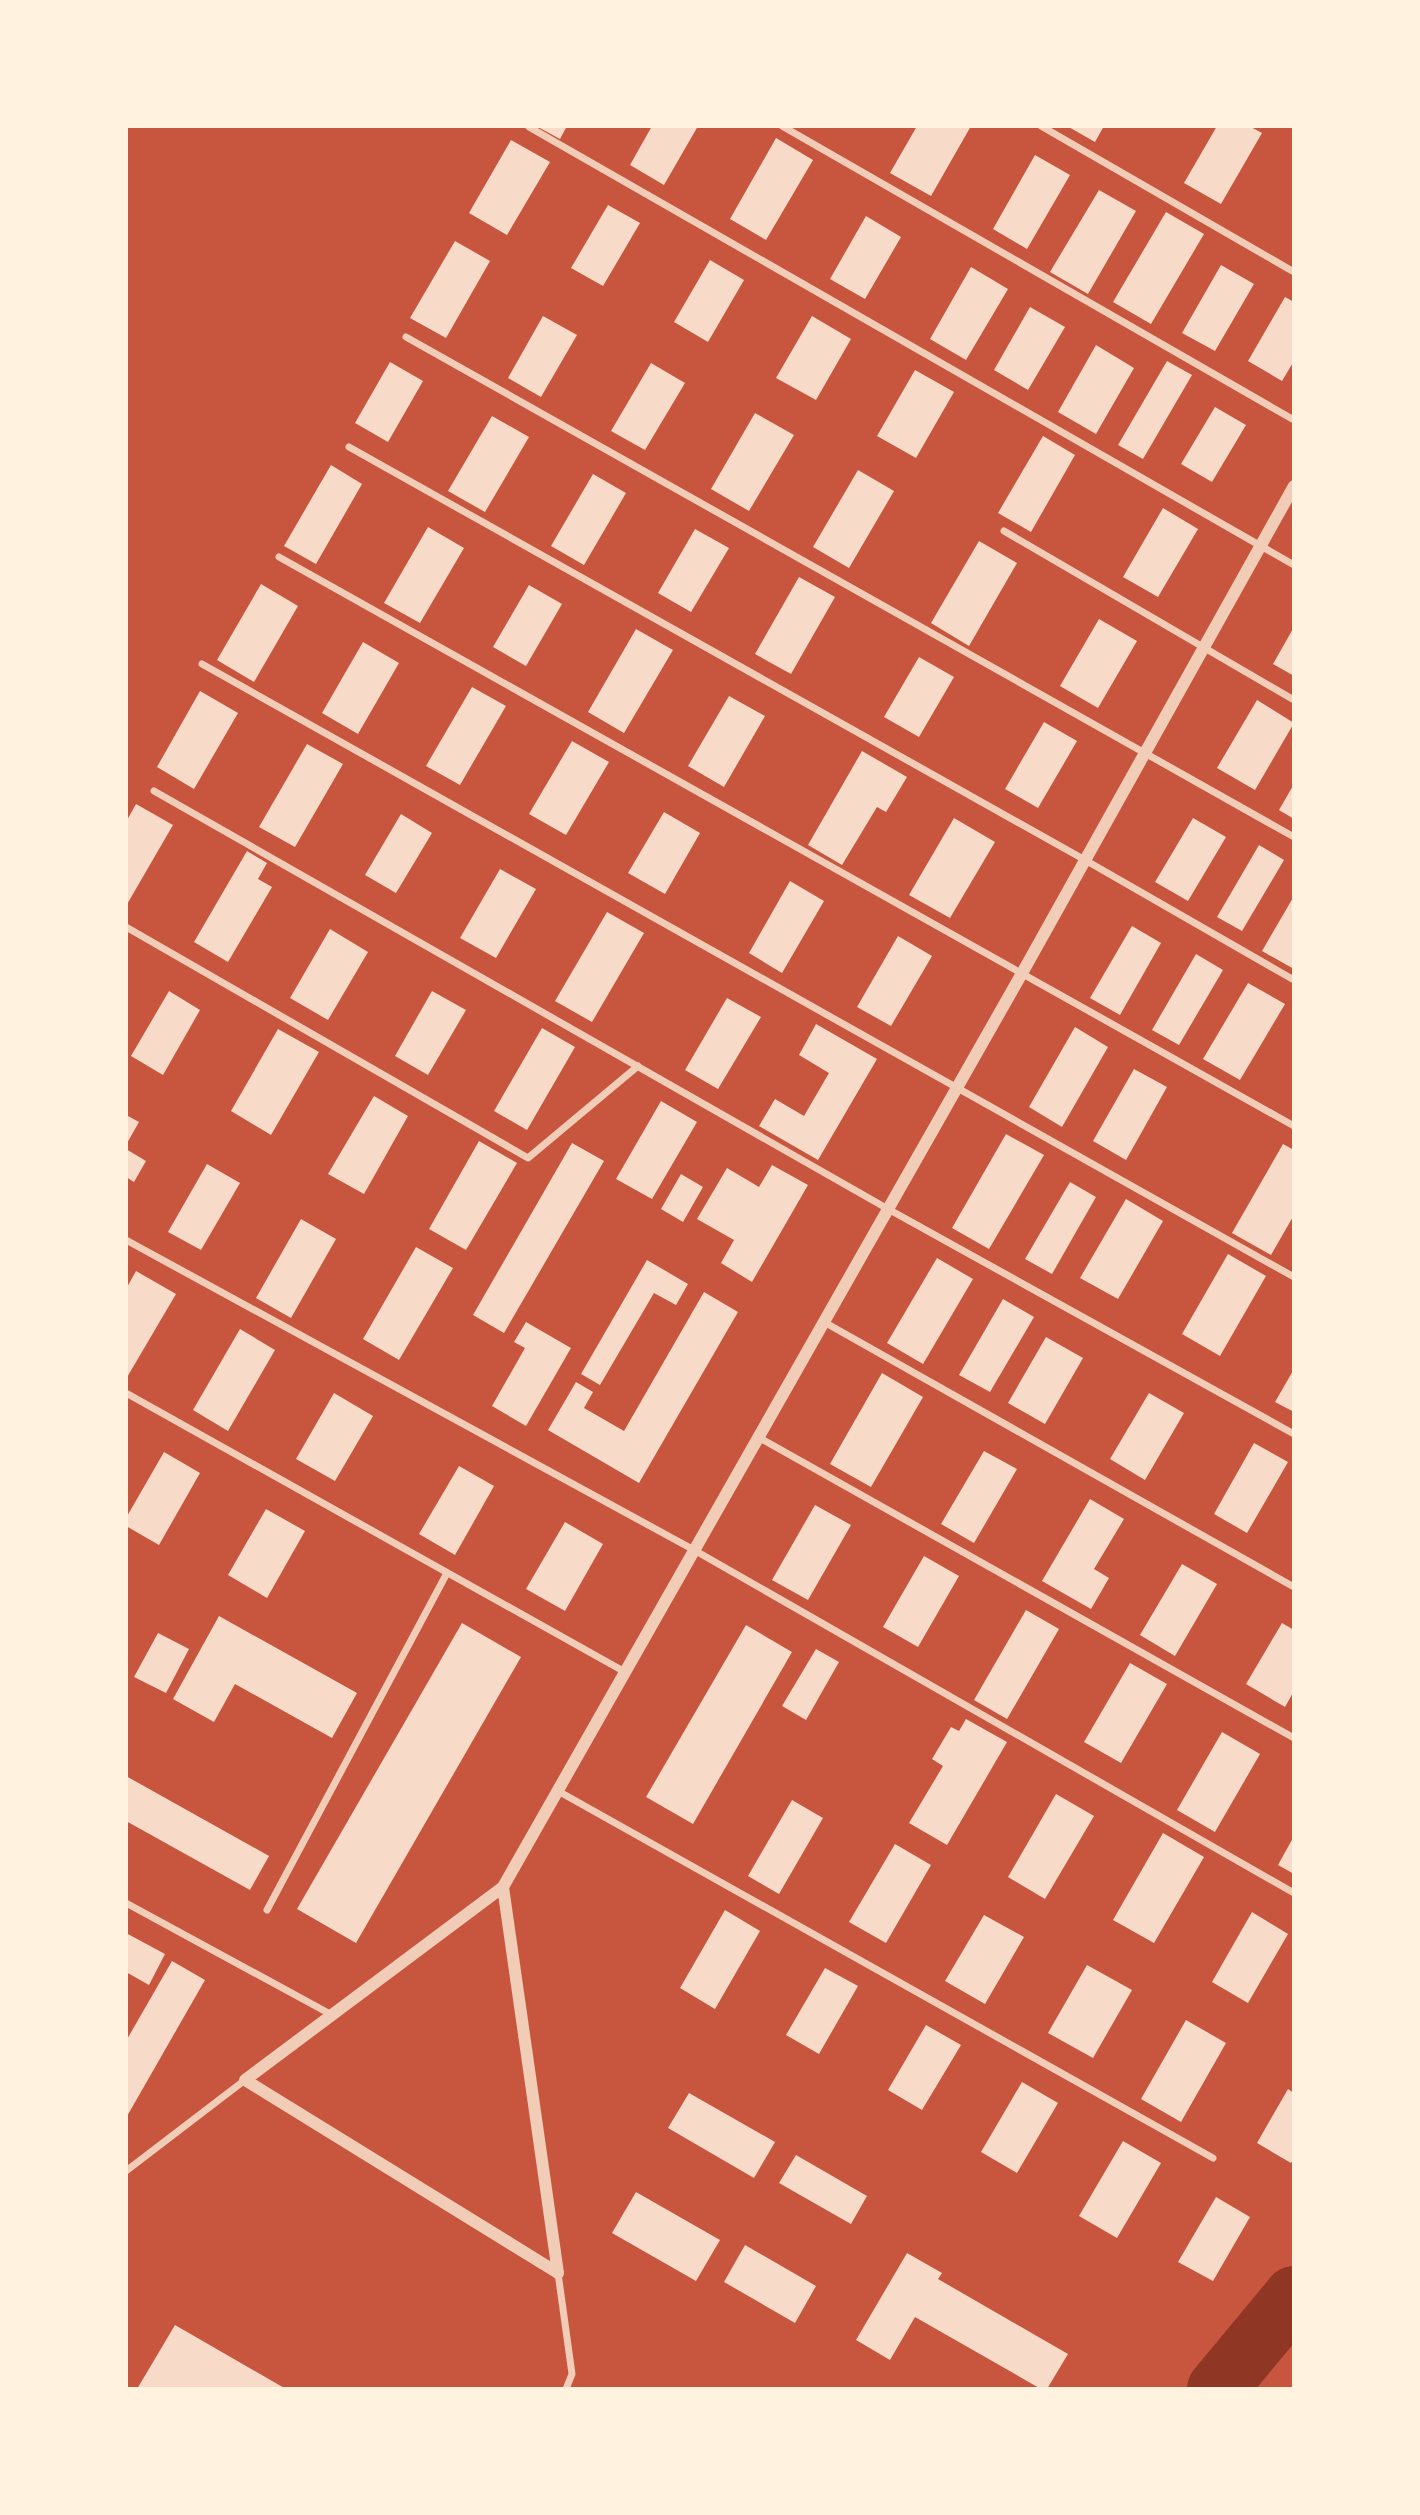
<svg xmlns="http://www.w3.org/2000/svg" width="1420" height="2515" font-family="'Sofia Sans Condensed',sans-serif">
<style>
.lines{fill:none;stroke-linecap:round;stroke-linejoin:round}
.river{stroke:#8f3625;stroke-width:60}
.building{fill:#f7dbc8}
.minor{stroke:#f1ccb7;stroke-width:7}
.tertiary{stroke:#f1ccb7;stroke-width:12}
</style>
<rect width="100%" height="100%" fill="#c8553d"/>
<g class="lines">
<path class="river" d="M1217 2389 1294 2296"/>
</g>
<g class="building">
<path d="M536 126H567L560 139Z"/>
<path d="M652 126H698L664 185 630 165Z"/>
<path d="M917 126H971L931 196 890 173Z"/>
<path d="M1067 126H1104L1095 142Z"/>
<path d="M1217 126H1249L1262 133 1221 204 1184 183Z"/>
<path d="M776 138 813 160 766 240 730 219Z"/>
<path d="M511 140 550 162 507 235 469 213Z"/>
<path d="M1035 155 1070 175 1027 249 993 229Z"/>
<path d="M1099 190 1136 211 1088 294 1050 272Z"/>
<path d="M608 205 640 223 603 286 571 268Z"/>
<path d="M1166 212 1204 234 1151 324 1113 302Z"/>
<path d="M866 216 901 237 865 299 830 279Z"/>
<path d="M455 241 490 261 446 338 410 318Z"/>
<path d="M710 260 744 280 708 342 674 322Z"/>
<path d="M1221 265 1254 284 1215 351 1182 333Z"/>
<path d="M971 267 1008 289 966 360 930 339Z"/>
<path d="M1285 297 1294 302V361L1282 381 1248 361Z"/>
<path d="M1030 307 1065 327 1028 390 994 370Z"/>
<path d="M543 316 577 335 541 397 508 378Z"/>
<path d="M812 316 851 339 816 400 776 378Z"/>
<path d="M1096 345 1134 368 1096 434 1058 412Z"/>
<path d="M1167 361 1192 375 1143 459 1118 445Z"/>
<path d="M390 362 423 381 388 442 355 423Z"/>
<path d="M651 363 685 383 645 450 611 431Z"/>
<path d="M915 370 954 392 916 458 877 436Z"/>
<path d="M1215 407 1246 425 1212 482 1181 464Z"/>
<path d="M755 413 794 435 749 511 711 489Z"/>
<path d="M492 416 529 437 485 512 448 491Z"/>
<path d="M1043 436 1075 455 1031 532 998 513Z"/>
<path d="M331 465 362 484 316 564 284 546Z"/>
<path d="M858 470 894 491 849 568 813 547Z"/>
<path d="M593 474 626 493 584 565 551 546Z"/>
<path d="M1163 508 1198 529 1158 597 1123 577Z"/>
<path d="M428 527 464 548 420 623 384 603Z"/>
<path d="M695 529 729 548 691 612 658 593Z"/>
<path d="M979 541 1017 563 969 646 931 623Z"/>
<path d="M799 577 835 597 791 674 755 654Z"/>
<path d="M261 584 298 606 254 682 217 660Z"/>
<path d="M529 585 562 604 526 666 493 647Z"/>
<path d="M1099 619 1137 641 1098 708 1060 686Z"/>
<path d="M1294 627V676L1273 664Z"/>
<path d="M636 629 673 650 624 733 588 712Z"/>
<path d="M363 642 399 663 358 734 322 713Z"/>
<path d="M919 657 954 677 919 737 884 717Z"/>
<path d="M472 687 506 706 460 785 426 766Z"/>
<path d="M200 691 238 713 194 789 157 767Z"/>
<path d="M729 696 765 716 724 787 688 766Z"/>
<path d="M1257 700 1294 723 1255 790 1217 768Z"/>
<path d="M1044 722 1077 741 1038 808 1005 789Z"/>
<path d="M572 741 609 762 566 835 529 814Z"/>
<path d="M307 744 343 764 295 847 259 827Z"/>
<path d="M862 751 907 777 886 812 877 807 842 865 808 845Z"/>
<path d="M1294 784V819L1279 810Z"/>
<path d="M136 804 173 825 126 906V822Z"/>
<path d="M664 812 700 833 665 894 628 873Z"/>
<path d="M401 814 432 833 396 893 365 875Z"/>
<path d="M954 818 995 842 950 918 909 895Z"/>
<path d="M1193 818 1226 837 1188 901 1155 882Z"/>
<path d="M1259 845 1284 860 1242 931 1217 917Z"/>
<path d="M247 851 267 863 258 879 272 887 228 962 194 942Z"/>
<path d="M500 869 536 889 496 958 460 938Z"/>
<path d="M790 881 824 901 782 973 749 953Z"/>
<path d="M1294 896V969L1262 951Z"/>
<path d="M607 912 644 933 592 1022 555 1001Z"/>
<path d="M1132 926 1161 943 1120 1015 1090 998Z"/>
<path d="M330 929 368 952 328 1020 290 998Z"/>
<path d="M898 936 932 956 891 1026 857 1007Z"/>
<path d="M1196 954 1223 970 1179 1045 1152 1030Z"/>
<path d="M1248 983 1285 1004 1240 1080 1203 1059Z"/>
<path d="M169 991 200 1010 163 1075 131 1056Z"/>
<path d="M432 991 466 1010 428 1075 395 1056Z"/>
<path d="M727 998 761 1017 718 1089 685 1070Z"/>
<path d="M816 1024 877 1059 818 1160 759 1126 775 1099 804 1116 829 1073 799 1055Z"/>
<path d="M1075 1027 1108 1047 1062 1127 1029 1107Z"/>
<path d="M542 1028 575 1047 527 1130 494 1111Z"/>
<path d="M278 1029 319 1052 271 1135 231 1111Z"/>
<path d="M1134 1069 1167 1087 1126 1160 1093 1141Z"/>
<path d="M374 1096 408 1116 364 1194 328 1174Z"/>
<path d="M661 1101 697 1122 652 1199 616 1179Z"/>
<path d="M126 1115 139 1122 126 1145Z"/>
<path d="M1006 1134 1044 1155 989 1249 952 1228Z"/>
<path d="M479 1141 517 1163 466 1250 429 1229Z"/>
<path d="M572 1143 604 1161 504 1333 473 1315Z"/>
<path d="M1283 1144 1294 1150V1215L1271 1255 1232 1233Z"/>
<path d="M126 1149 146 1161 134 1182 126 1177Z"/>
<path d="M207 1164 240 1183 201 1250 168 1232Z"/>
<path d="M772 1165 808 1185 752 1282 721 1263 734 1240 697 1219 727 1168 759 1187Z"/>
<path d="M681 1174 703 1187 683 1222 661 1209Z"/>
<path d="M1070 1182 1096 1197 1052 1274 1025 1259Z"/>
<path d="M1126 1199 1163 1221 1118 1299 1080 1278Z"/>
<path d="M301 1219 336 1239 291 1318 256 1298Z"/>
<path d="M416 1247 453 1268 399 1360 363 1339Z"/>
<path d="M1228 1254 1266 1276 1220 1356 1182 1334Z"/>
<path d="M937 1258 973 1279 923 1364 887 1343Z"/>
<path d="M647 1260 688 1284 676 1305 654 1293 600 1385 581 1374Z"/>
<path d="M136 1271 176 1294 126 1379V1289Z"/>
<path d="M704 1292 738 1312 639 1483 548 1430 576 1382 593 1392 584 1408 624 1431Z"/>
<path d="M1003 1299 1034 1317 990 1392 959 1375Z"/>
<path d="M526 1322 571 1348 526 1426 492 1406 525 1348 514 1342Z"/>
<path d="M240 1329 275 1350 228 1431 193 1410Z"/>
<path d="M1046 1337 1083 1358 1045 1424 1008 1403Z"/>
<path d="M1294 1369V1412L1275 1402Z"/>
<path d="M882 1373 923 1397 871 1487 830 1464Z"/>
<path d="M334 1393 373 1416 335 1481 296 1459Z"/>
<path d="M1149 1393 1184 1413 1145 1480 1110 1459Z"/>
<path d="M1254 1443 1288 1462 1247 1533 1214 1514Z"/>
<path d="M984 1451 1017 1469 974 1543 941 1524Z"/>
<path d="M164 1452 200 1473 159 1545 126 1526V1518Z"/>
<path d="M459 1466 494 1486 455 1555 419 1534Z"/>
<path d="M1090 1499 1124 1519 1094 1569 1109 1578 1091 1609 1042 1581Z"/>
<path d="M815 1505 851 1525 808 1600 772 1580Z"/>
<path d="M266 1509 305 1531 267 1598 228 1575Z"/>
<path d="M565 1522 603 1544 565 1611 526 1589Z"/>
<path d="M924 1556 959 1576 918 1647 883 1627Z"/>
<path d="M1182 1564 1217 1584 1175 1656 1140 1635Z"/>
<path d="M1026 1610 1059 1629 1007 1719 974 1700Z"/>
<path d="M219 1616 357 1693 332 1738 235 1684 214 1722 173 1699Z"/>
<path d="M462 1623 521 1657 356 1943 297 1909Z"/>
<path d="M1282 1623 1294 1630V1691L1285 1707 1246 1684Z"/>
<path d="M746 1625 792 1652 693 1824 646 1797Z"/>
<path d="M158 1633 189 1649 166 1693 134 1677Z"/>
<path d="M816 1649 839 1662 806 1720 782 1706Z"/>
<path d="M1130 1663 1167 1684 1121 1763 1084 1742Z"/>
<path d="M966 1719 1007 1742 947 1845 909 1823 943 1766 932 1759 951 1727 959 1731Z"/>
<path d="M1222 1732 1260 1754 1215 1832 1177 1810Z"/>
<path d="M126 1776 269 1856 250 1890 126 1821Z"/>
<path d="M1056 1794 1094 1816 1045 1899 1008 1877Z"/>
<path d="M792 1800 823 1818 779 1894 748 1876Z"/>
<path d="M1163 1833 1204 1857 1154 1943 1113 1920Z"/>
<path d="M1294 1836V1874L1278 1865Z"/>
<path d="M895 1844 931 1865 886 1943 849 1922Z"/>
<path d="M725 1910 760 1931 715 2009 680 1988Z"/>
<path d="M1252 1912 1288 1934 1248 2003 1212 1982Z"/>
<path d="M984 1915 1024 1937 985 2004 945 1981Z"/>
<path d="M126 1933 165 1954 149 1985 126 1972Z"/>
<path d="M172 1961 205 1980 126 2118V2041Z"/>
<path d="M1087 1965 1132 1990 1093 2058 1048 2033Z"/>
<path d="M825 1968 858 1986 819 2054 786 2035Z"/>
<path d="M1186 2020 1226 2043 1181 2122 1141 2099Z"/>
<path d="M926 2025 961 2045 922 2110 888 2090Z"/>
<path d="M1022 2082 1058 2103 1017 2173 981 2152Z"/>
<path d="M1288 2089 1294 2093V2158L1291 2163 1257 2143Z"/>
<path d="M689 2093 775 2142 754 2178 668 2128Z"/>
<path d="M1123 2141 1161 2163 1117 2238 1079 2216Z"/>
<path d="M796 2155 867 2196 851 2224 779 2183Z"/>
<path d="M636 2192 720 2240 696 2281 612 2233Z"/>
<path d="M1216 2197 1250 2217 1213 2281 1178 2262Z"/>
<path d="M745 2245 816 2286 795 2323 724 2282Z"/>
<path d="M907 2253 942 2273 938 2279 1068 2354 1047 2389H1041L915 2317 890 2360 856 2340Z"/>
<path d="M175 2325 286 2389H137Z"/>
</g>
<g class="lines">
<g class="minor">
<path d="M782 126 1294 420"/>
<path d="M1041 126 1294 272"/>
<path d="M529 127 1294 565"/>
<path d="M406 337 1294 837"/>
<path d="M349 447 1085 860 1294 980"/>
<path d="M1004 531 1294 700"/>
<path d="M279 557 1294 1126"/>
<path d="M202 664 1294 1277"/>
<path d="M154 791 888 1209 1294 1434"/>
<path d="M126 927 528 1158 638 1066"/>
<path d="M126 1240 694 1550 1294 1893"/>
<path d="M824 1322 1294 1587"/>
<path d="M126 1393 625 1672"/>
<path d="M758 1437 1294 1738"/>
<path d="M558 1791 1213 2158"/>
<path d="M126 1903 332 2015"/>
<path d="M267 1910 447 1573"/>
<path d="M126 2171 245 2080"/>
<path d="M558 2273 572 2374 566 2389"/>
</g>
<g class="tertiary">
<path d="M503 1887 245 2080 558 2273"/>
<path d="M558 2273 503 1887 1021 975 1294 486"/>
</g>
</g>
<rect width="1420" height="2515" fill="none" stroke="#fff3e0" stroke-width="256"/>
</svg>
